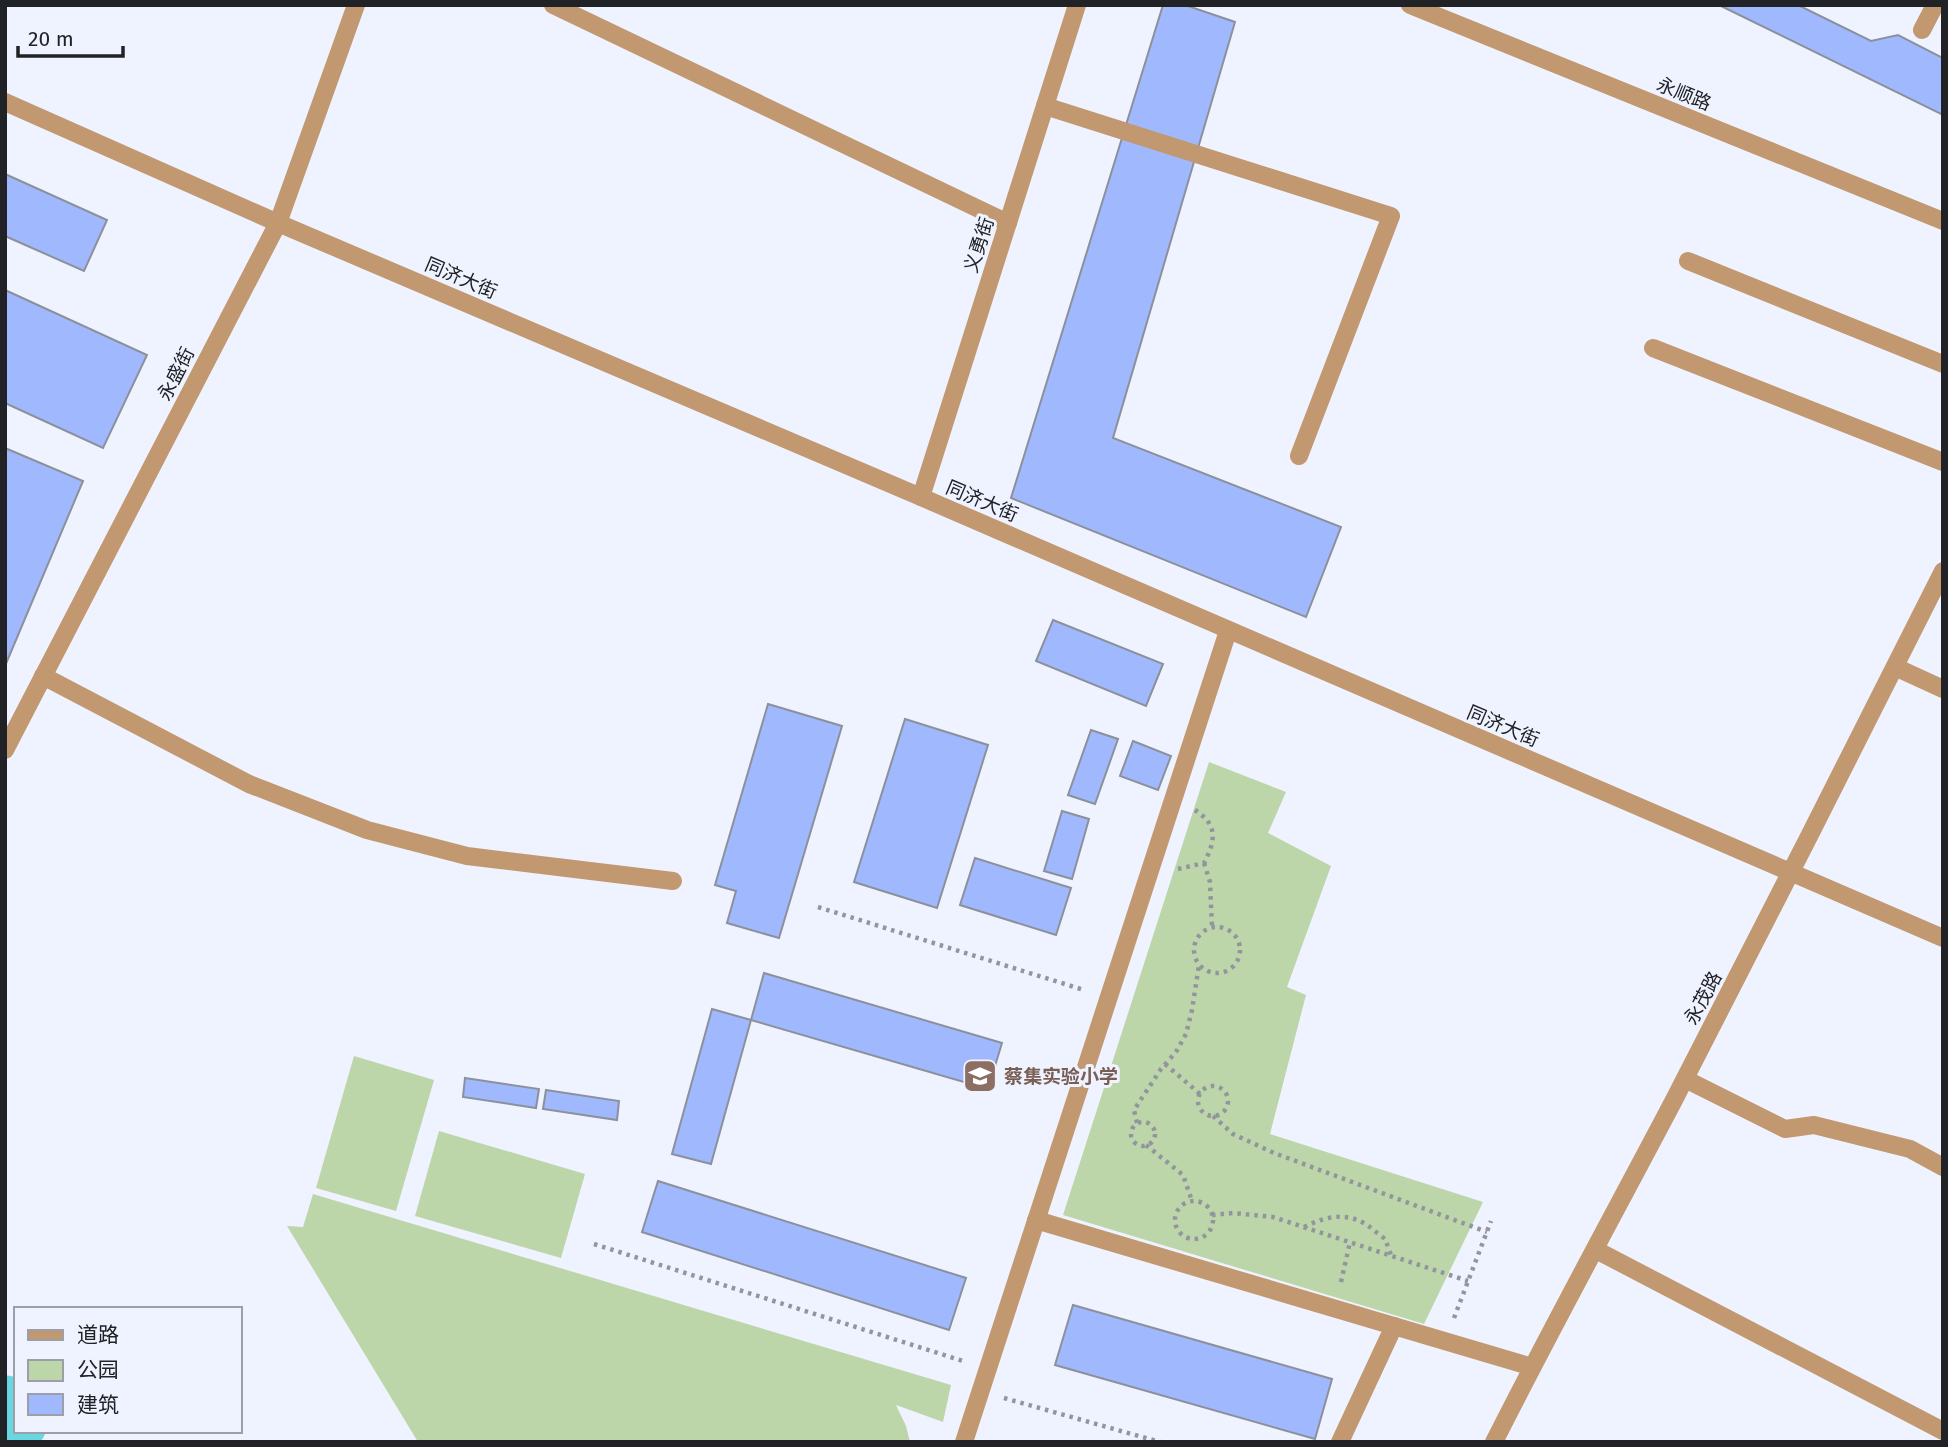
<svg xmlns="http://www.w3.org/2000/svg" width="1948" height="1447" font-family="'Fira Sans','Noto Sans SC',sans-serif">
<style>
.green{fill:#bcd6a9}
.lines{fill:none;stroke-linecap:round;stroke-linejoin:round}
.river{stroke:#68d7e1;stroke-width:63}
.building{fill:#a0b9fe;stroke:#8c909b;stroke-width:2}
.path{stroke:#92959d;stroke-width:4.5;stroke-dasharray:3.5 5;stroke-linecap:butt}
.minor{stroke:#c19870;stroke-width:18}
.labels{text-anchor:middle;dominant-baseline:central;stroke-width:6;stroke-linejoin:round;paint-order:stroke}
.street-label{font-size:19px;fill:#202226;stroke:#eff3ff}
.education-label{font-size:19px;font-weight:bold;fill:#785e54;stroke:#eff3ff;text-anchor:start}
</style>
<rect width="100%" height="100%" fill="#eff3ff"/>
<g class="green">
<path d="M1209 762 1286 792 1268 833 1331 866 1287 987 1306 995 1270 1134 1483 1202 1424 1324 1063 1215Z"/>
<path d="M354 1056 434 1080 396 1211 316 1188Z"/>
<path d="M439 1131 585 1174 561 1258 415 1216Z"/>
<path d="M313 1194 951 1385 943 1422 896 1405 906 1426 910 1442H418L287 1226 303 1227Z"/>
</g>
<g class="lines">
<path class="river" d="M5 1407 16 1422"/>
</g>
<g class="building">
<path d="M1163 5H1185L1235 22 1113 438 1341 527 1306 617 1011 498Z"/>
<path d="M1719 5H1798L1871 41 1898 35 1943 58V115Z"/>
<path d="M5 174 107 220 84 271 5 236Z"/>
<path d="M5 290 147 355 103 448 5 403Z"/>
<path d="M5 448 83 481 5 666Z"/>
<path d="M1053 620 1163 664 1146 706 1036 661Z"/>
<path d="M768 704 842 726 779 938 727 923 736 891 715 885Z"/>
<path d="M905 719 988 745 937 908 854 882Z"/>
<path d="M1091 730 1118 739 1095 804 1068 795Z"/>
<path d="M1133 741 1171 756 1158 790 1120 776Z"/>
<path d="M1062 811 1089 819 1072 879 1044 871Z"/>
<path d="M975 858 1071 888 1056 935 960 905Z"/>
<path d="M764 973 1002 1043 988 1089 751 1020Z"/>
<path d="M712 1009 751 1020 711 1164 672 1154Z"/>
<path d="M465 1078 539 1089 536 1108 463 1097Z"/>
<path d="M546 1090 619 1101 617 1120 543 1109Z"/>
<path d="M658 1181 966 1278 949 1330 642 1232Z"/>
<path d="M1073 1305 1332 1379 1315 1439 1055 1365Z"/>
</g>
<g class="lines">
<g class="path">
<path d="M1204 863 1210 882 1212 927"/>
<path d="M1178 869 1204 863C1216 840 1218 825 1195 810"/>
<path d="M818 907 1084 990"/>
<circle cx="1217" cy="950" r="23"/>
<path d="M1165 1064 1200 1094"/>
<circle cx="1213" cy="1101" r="15"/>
<path d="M1213 1116 1233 1134 1274 1153 1487 1232"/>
<circle cx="1143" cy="1134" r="12"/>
<path d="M1137 1123 1134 1110 1161 1069 1176 1052 1186 1034 1192 1010 1199 965"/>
<path d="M1146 1145 1183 1175 1192 1201"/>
<circle cx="1194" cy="1220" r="19"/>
<path d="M1212 1215 1233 1213 1273 1217 1468 1281"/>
<path d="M1304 1227C1330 1214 1353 1211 1376 1232 1377 1233 1384 1238 1385 1239 1387 1244 1389 1250 1391 1255"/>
<path d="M594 1244 963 1361"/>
<path d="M1341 1282 1350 1242"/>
<path d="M1454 1318 1491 1221"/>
<path d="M1004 1398 1160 1442"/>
</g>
<g class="minor">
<path d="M553 5 1008 223"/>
<path d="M1410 5 1943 221"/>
<path d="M1922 30 1935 5"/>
<path d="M5 102 278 223 921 497 1943 938"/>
<path d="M1045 106 1391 216 1299 456"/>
<path d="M1688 261 1943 364"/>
<path d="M1653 348 1943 462"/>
<path d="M921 497 1077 5"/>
<path d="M1895 667 1943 689"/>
<path d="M43 676 249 784 367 830 467 856 673 881"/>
<path d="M5 750 278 223 356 5"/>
<path d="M1685 1079 1785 1129 1814 1125 1910 1149 1943 1167"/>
<path d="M1036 1220 1532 1367"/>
<path d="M1596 1250 1943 1431"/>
<path d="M964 1442 1228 631"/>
<path d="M1340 1442 1394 1326"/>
<path d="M1494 1442C1552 1327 1614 1214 1674 1100 1765 924 1854 748 1943 571"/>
</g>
</g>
<defs>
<g id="school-square" transform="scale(1.75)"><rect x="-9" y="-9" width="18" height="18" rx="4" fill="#8d6e63" stroke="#eff3ff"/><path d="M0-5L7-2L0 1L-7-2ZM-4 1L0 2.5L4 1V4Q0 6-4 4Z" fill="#fff"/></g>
</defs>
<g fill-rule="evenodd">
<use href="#school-square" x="980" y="1076"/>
</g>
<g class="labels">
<g class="street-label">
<text transform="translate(1684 94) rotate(22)">永顺路</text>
<text transform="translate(979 245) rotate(-72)">义勇街</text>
<text transform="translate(461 278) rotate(23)">同济大街</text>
<text transform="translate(176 374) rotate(-63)">永盛街</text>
<text transform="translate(982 501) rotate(23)">同济大街</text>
<text transform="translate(1503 726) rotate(23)">同济大街</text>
<text transform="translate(1703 998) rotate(-62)">永茂路</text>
</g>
<g class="education-label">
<text x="1004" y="1076">蔡集实验小学</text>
</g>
</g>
<rect width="1948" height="1447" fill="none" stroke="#202226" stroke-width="14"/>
<rect x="14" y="1307" width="228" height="126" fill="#eff3ff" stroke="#9c9fa8" stroke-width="2"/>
<rect x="28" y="1330" width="35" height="10" fill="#c19870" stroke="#9c9fa8" stroke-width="2"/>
<text x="77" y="1342" font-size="21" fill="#202226">道路</text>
<rect x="28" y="1360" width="35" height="21" fill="#bcd6a9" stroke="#9c9fa8" stroke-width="2"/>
<text x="77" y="1377" font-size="21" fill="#202226">公园</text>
<rect x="28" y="1394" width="35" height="21" fill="#a0b9fe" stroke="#9c9fa8" stroke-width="2"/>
<text x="77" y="1412" font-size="21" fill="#202226">建筑</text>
<path d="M18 46v10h105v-10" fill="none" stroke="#202226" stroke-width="3.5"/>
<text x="28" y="46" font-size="21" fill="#202226" stroke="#eff3ff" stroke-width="5" paint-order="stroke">20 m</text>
</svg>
